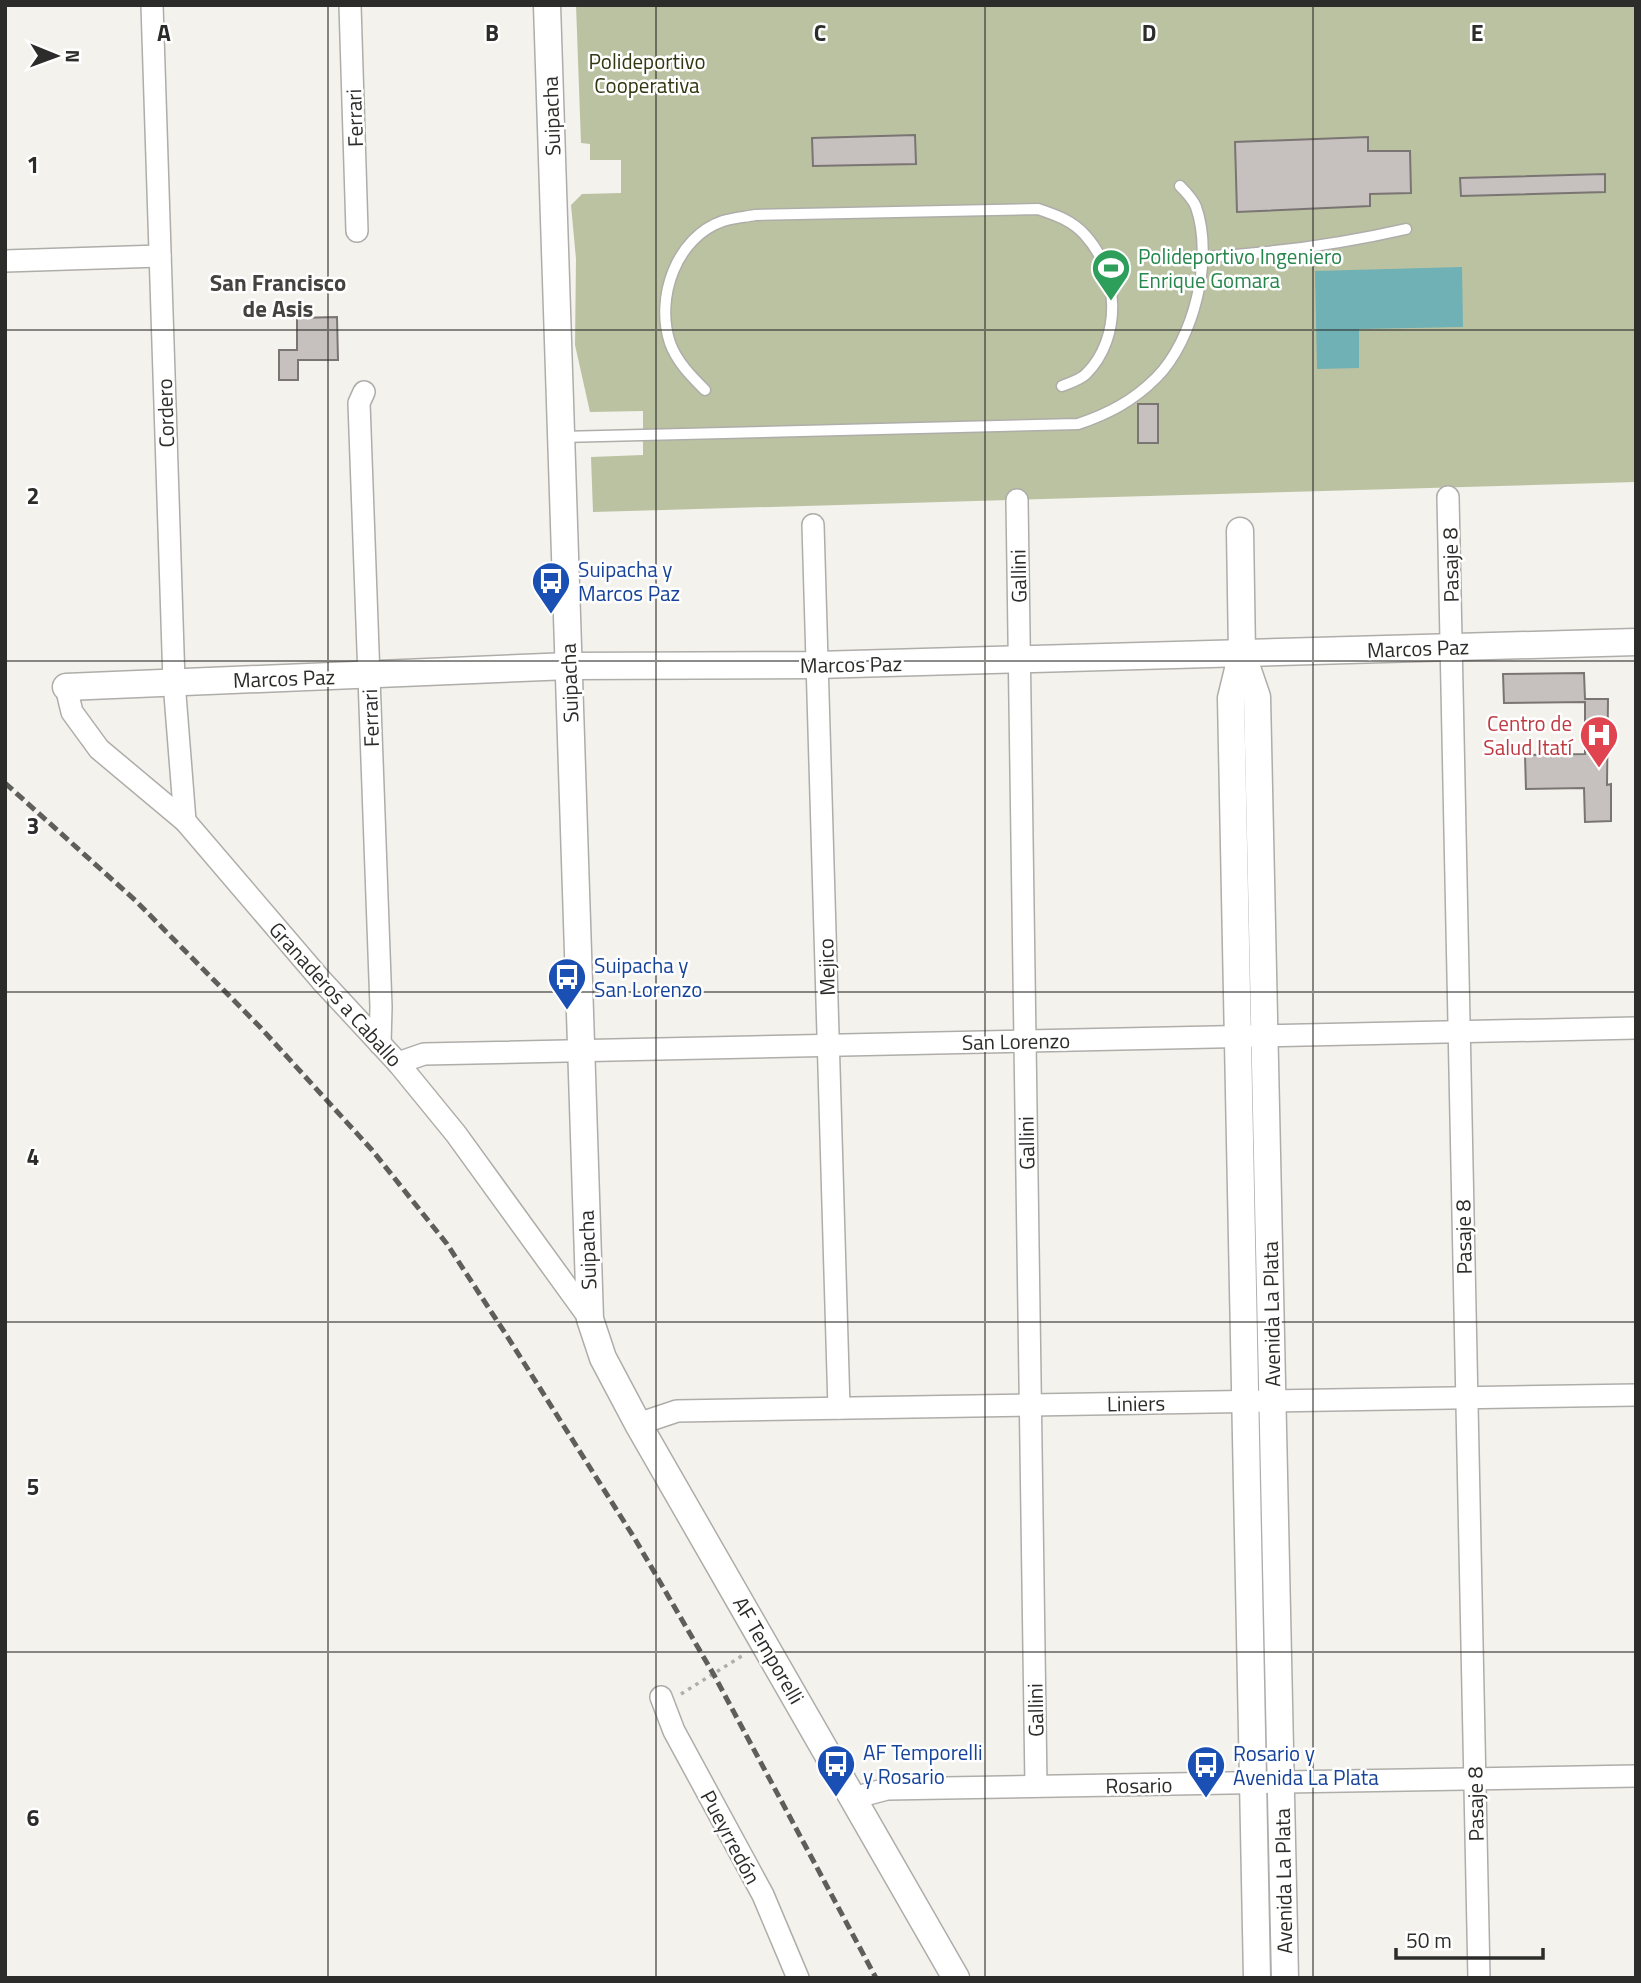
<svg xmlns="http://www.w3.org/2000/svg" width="1641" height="1983" font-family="'Titillium Web',sans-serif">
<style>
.green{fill:#bbc2a1}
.water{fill:#6fb1b5}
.building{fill:#c6c1bf;stroke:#7a7573;stroke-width:2}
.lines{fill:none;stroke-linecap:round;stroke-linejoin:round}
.service-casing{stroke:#afada9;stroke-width:13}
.minor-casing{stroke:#afada9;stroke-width:24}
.tertiary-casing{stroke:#afada9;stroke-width:29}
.path{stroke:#afaeaa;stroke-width:3.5;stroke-dasharray:3.5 5;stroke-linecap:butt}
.service{stroke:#fff;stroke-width:10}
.minor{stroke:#fff;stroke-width:21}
.tertiary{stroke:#fff;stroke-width:26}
.rail{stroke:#5e5e5b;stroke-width:5;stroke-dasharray:10 5;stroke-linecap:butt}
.grid{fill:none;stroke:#2c2c2a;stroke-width:2;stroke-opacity:0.55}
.labels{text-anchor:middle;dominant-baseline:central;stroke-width:5;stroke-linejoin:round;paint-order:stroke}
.park-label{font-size:21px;fill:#313710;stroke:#fff}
.street-label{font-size:21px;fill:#2c2c2a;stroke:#fff}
.leisure-label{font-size:21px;fill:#27864d;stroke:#fff;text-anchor:start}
.transit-label{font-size:21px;fill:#164399;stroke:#fff;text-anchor:start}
.health-label{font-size:21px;fill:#be3a42;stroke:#fff;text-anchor:end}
.neighbourhood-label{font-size:23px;font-weight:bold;fill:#44433f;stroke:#fff}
.grid-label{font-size:23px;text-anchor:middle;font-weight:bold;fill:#2c2c2a;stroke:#fff;stroke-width:5;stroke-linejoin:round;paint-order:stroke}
</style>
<rect width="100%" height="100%" fill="#f3f2ed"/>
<path class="green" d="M576 5H1636V482L593 512 591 457 643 455V411L590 412 575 345 576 259 571 205 582 194 621 193V160H590V144L581 143Z"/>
<path class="water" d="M1462 267 1463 327 1359 329V368L1317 369 1315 271Z"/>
<g class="building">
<path d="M915 135 916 164 813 166 812 138Z"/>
<path d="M1368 137V151H1410L1411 193 1370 194V206L1237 212 1235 142Z"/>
<path d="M1605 174V192L1461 196 1460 178Z"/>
<path d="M337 317 338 360H298V380H279V350H297V318Z"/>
<rect x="1138" y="404" width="20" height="39"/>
<path d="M1584 673 1585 699H1608L1607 785 1611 784V821L1585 822 1584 788 1526 789 1525 755 1585 754V702L1504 703 1503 674Z"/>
</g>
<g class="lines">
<g class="service-casing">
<g id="service">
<path d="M1204 257C1276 253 1336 245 1406 229"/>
<path d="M705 390C691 376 677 362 670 343 655 298 676 237 723 221 733 218 745 217 755 215L1038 209C1056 215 1073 221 1085 235 1119 272 1123 337 1086 374 1080 380 1069 383 1062 386"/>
<path d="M561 437 1078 424C1108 414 1133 401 1156 378 1194 340 1214 258 1196 207 1193 199 1186 192 1180 186"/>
</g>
</g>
<g class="minor-casing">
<g id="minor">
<path d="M152 5 174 682 185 821"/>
<path d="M350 5 357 231"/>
<path d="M5 261 160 256"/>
<path d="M364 392 359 403 381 1007 380 1044"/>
<path d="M1448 497 1479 1978"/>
<path d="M1017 500 1036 1786"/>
<path d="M813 525 839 1408"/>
<path d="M66 687 72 712 99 749 185 821 321 980 398 1063 456 1134 590 1319"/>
<path d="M398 1063 424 1054 1636 1028"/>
<path d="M638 1424 677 1411 1636 1395"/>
<path d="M661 1697 674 1731 763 1895 798 1978"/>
<path d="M853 1798 887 1789 1636 1776"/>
</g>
</g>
<g class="tertiary-casing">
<g id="tertiary">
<path d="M547 5 590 1319 603 1358 638 1424 956 1978"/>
<path d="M1240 531 1242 653 1231 698 1257 1978"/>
<path d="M1242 653 1257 697 1285 1978"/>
<path d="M66 687 569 666 817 665 1636 642"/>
</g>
</g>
<path class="path" d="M681 1694 745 1654"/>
<use href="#service" class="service"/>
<use href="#minor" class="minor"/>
<use href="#tertiary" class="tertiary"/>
<path class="rail" d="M5 783 136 901 260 1027 372 1150 447 1244 507 1336 635 1539 714 1675 876 1978"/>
</g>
<path class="grid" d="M328 5V1978M656 5V1978M985 5V1978M1313 5V1978M5 330H1636M5 661H1636M5 992H1636M5 1322H1636M5 1652H1636"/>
<defs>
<g id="stadium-pin" transform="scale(2.0125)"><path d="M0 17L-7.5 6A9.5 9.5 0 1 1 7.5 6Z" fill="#2e9e5b" stroke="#fff"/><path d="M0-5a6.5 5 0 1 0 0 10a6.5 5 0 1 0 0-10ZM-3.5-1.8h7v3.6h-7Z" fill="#fff"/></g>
<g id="bus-pin" transform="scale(2.0125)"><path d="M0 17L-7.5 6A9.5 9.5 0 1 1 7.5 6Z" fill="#1a4fb4" stroke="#fff"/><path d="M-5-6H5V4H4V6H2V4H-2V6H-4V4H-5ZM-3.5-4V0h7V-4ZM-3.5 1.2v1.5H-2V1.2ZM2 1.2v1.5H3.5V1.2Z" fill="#fff"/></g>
<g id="hospital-pin" transform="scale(2.0125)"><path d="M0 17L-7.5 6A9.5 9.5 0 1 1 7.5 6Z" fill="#e0444e" stroke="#fff"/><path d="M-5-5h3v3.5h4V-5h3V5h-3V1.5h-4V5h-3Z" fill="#fff"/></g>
</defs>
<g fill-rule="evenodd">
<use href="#stadium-pin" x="1111" y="268"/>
<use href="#bus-pin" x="551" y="581"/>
<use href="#hospital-pin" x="1599" y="735"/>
<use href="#bus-pin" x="567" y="977"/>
<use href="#bus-pin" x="836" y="1764"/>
<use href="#bus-pin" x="1206" y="1765"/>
</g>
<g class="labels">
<g class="park-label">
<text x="647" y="61">Polideportivo<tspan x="647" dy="24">Cooperativa</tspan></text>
</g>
<g class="street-label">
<text transform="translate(551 116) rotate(-92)">Suipacha</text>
<text transform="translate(354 118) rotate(-92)">Ferrari</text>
<text transform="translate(165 413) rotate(-92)">Cordero</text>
<text transform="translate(1450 565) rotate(-91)">Pasaje 8</text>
<text transform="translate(1018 576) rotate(-91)">Gallini</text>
<text transform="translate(1418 648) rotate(-2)">Marcos Paz</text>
<text transform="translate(851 664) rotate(-1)">Marcos Paz</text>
<text transform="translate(284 678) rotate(-2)">Marcos Paz</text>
<text transform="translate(569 683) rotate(-92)">Suipacha</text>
<text transform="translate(370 718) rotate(-92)">Ferrari</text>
<text transform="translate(826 967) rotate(-92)">Mejico</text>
<text transform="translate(336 994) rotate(48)">Granaderos a Caballo</text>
<text transform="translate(1016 1041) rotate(-1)">San Lorenzo</text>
<text transform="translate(1026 1143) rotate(-91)">Gallini</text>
<text transform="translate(1463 1237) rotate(-91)">Pasaje 8</text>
<text transform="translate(587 1250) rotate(-92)">Suipacha</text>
<text transform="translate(1271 1314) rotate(-91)">Avenida La Plata</text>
<text transform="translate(1136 1403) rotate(-1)">Liniers</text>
<text transform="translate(769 1650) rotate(60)">AF Temporelli</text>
<text transform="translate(1035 1710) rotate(-91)">Gallini</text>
<text transform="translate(1139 1785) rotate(-1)">Rosario</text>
<text transform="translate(1475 1804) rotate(-91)">Pasaje 8</text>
<text transform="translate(731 1837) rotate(62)">Pueyrredón</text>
<text transform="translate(1283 1881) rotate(-91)">Avenida La Plata</text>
</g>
<g class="leisure-label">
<text x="1138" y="256">Polideportivo Ingeniero<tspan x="1138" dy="24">Enrique Gomara</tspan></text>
</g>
<g class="transit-label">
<text x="578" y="569">Suipacha y<tspan x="578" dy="24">Marcos Paz</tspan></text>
<text x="594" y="965">Suipacha y<tspan x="594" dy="24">San Lorenzo</tspan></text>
<text x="863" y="1752">AF Temporelli<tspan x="863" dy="24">y Rosario</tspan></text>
<text x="1233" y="1753">Rosario y<tspan x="1233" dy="24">Avenida La Plata</tspan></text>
</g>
<g class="health-label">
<text x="1572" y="723">Centro de<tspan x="1572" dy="24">Salud Itatí</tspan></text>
</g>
<g class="neighbourhood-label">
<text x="278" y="282">San Francisco<tspan x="278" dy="26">de Asis</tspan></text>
</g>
</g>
<g class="grid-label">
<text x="164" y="41">A</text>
<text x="492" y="41">B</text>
<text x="820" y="41">C</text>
<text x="1149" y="41">D</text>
<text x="1477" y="41">E</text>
<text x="33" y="173">1</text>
<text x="33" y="504">2</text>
<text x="33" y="834">3</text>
<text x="33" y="1165">4</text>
<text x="33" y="1495">5</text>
<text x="33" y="1826">6</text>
</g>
<rect width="1641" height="1983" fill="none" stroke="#2c2c2a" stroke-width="14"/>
<g transform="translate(56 56) rotate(91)" stroke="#ffffff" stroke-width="5" paint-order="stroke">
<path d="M0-5L12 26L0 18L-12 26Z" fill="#2c2c2a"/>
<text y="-10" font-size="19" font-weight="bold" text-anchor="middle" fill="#2c2c2a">N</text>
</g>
<path d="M1396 1948v10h147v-10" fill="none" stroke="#2c2c2a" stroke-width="3.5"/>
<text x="1406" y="1948" font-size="21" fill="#2c2c2a" stroke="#ffffff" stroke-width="5" paint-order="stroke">50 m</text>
</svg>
